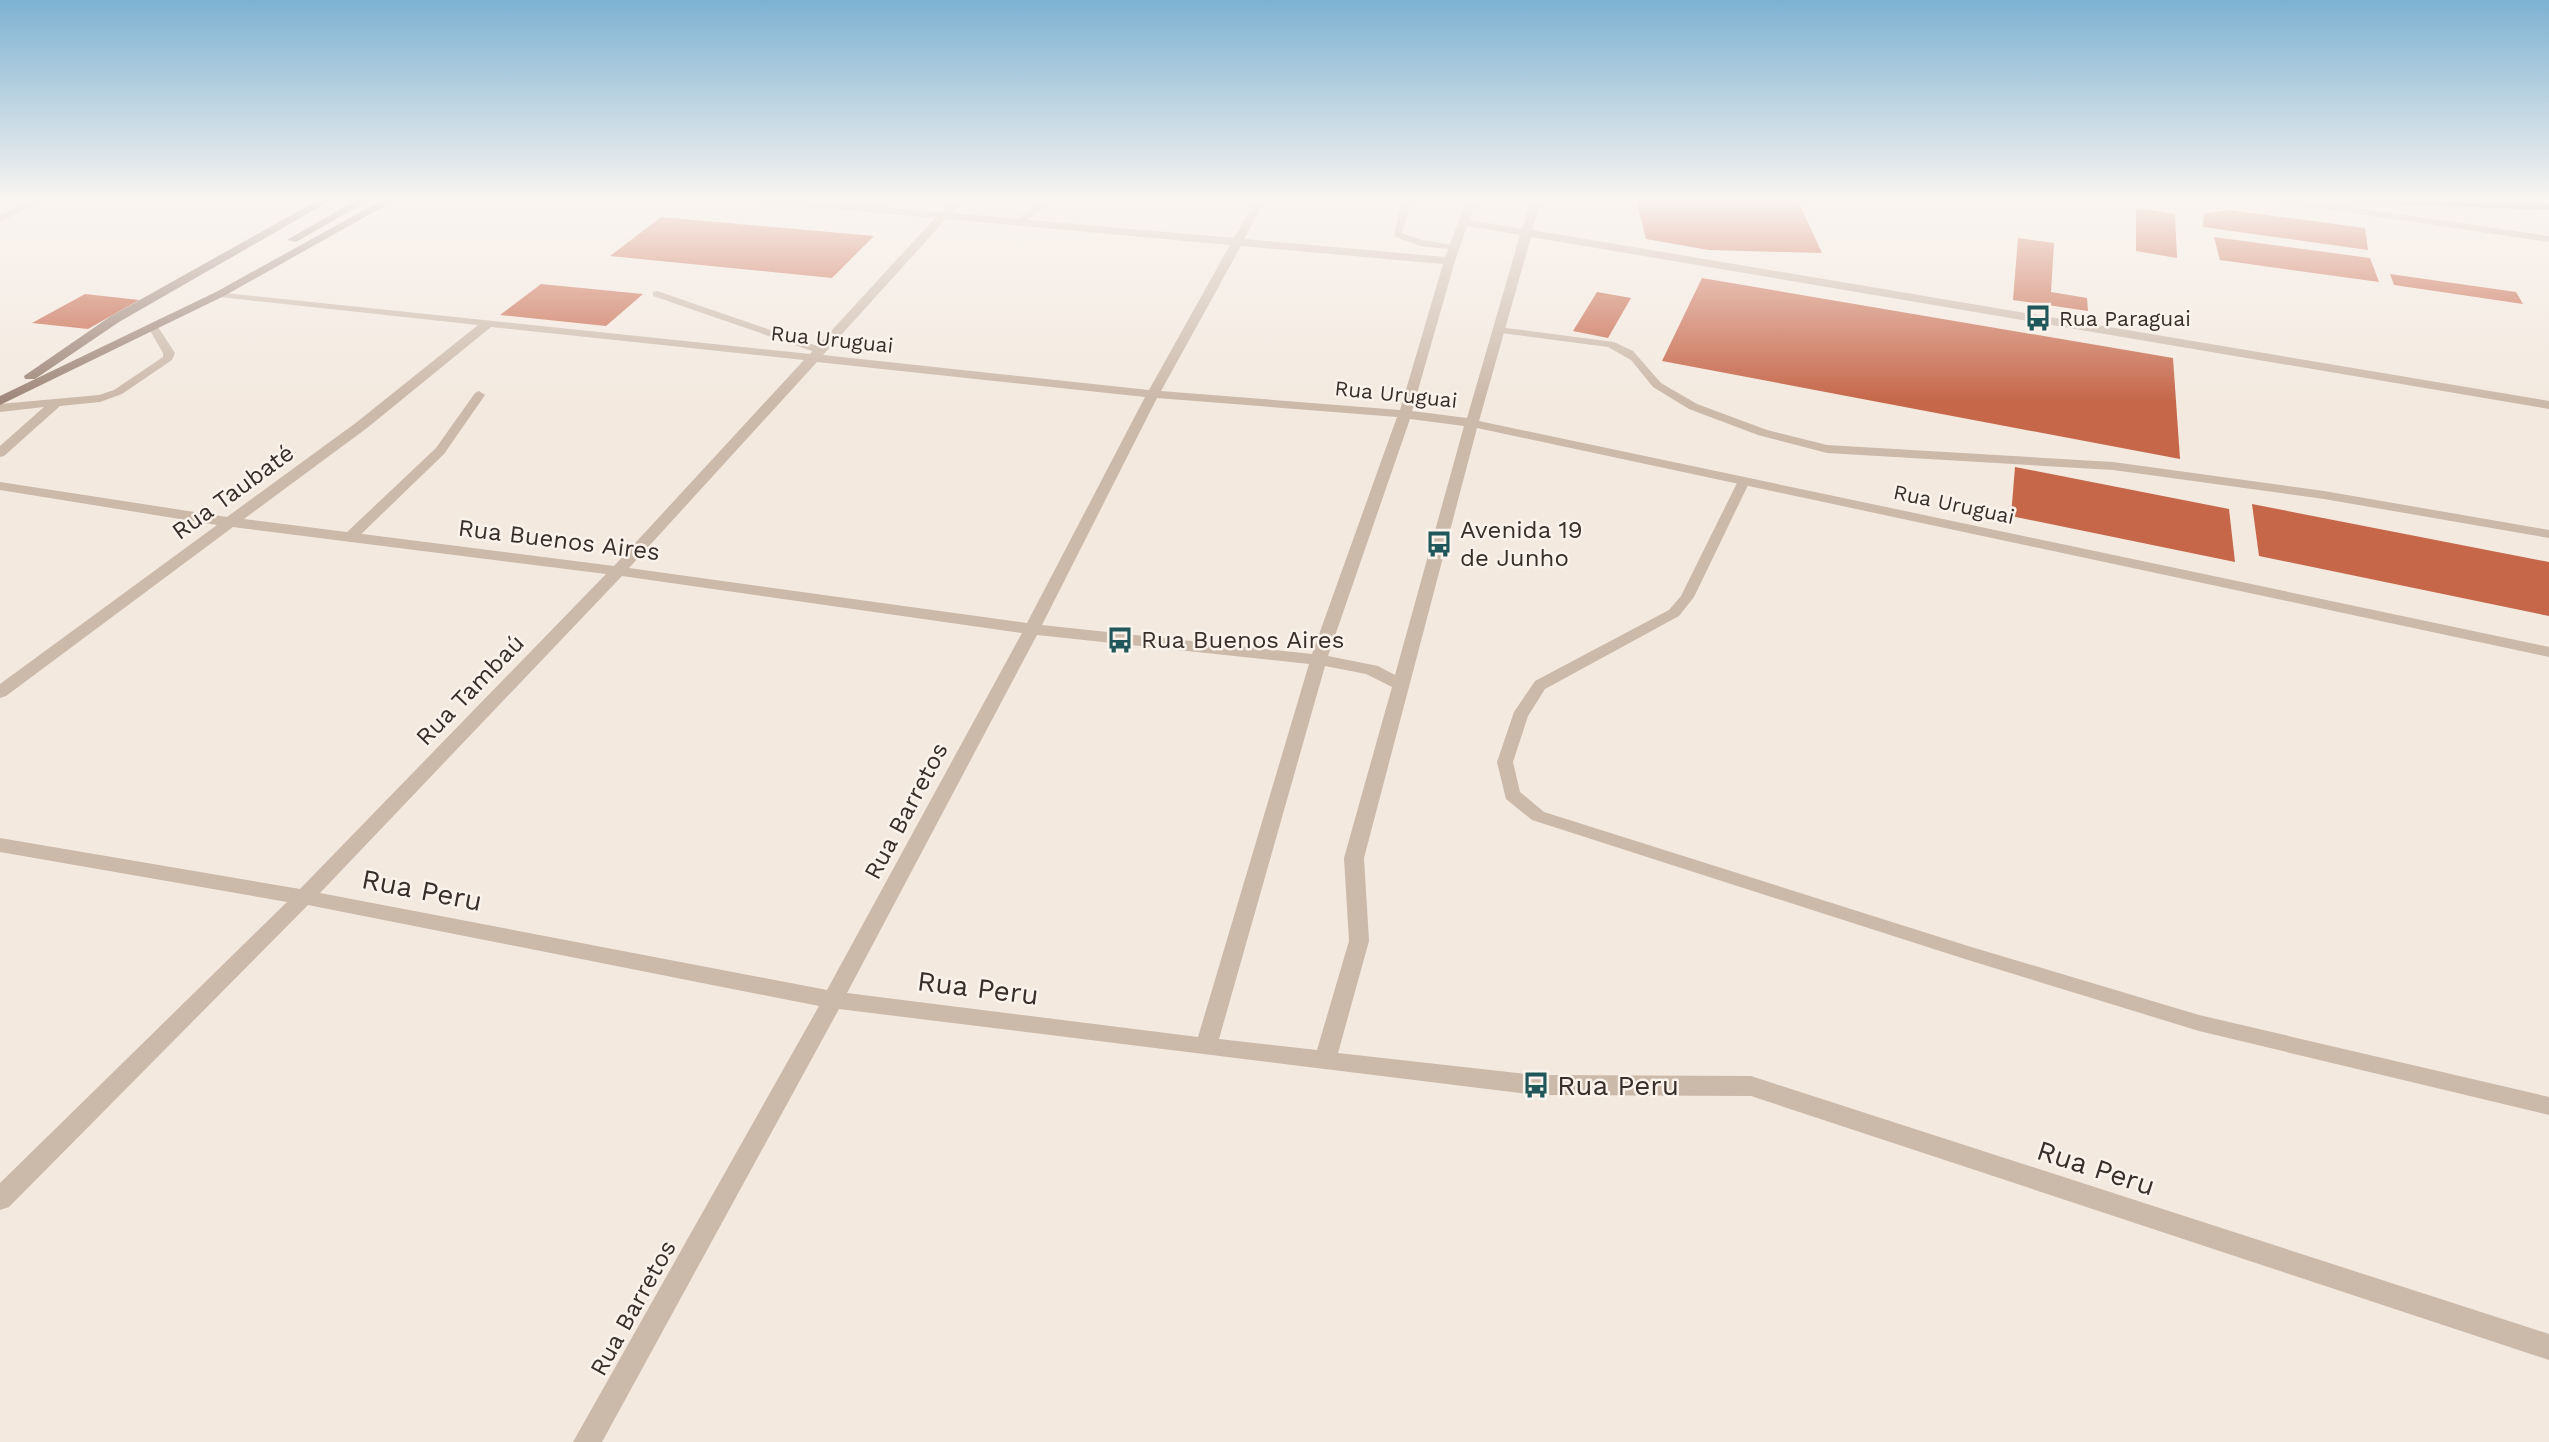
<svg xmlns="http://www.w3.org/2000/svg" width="2549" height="1442" font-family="'Work Sans',sans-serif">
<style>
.building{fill:#c6674a}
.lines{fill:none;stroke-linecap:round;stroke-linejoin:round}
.service{fill:#cbb9aa;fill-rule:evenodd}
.minor{fill:#cbb9aa;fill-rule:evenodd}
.secondary{fill:#9f887b;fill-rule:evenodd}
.labels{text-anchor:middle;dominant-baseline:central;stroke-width:5;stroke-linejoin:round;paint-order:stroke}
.far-poi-label{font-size:21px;fill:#392e2a;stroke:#faf3eb;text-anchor:start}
.far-street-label{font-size:21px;fill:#392e2a;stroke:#faf3eb}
.street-label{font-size:24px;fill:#392e2a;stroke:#faf3eb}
.poi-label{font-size:24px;fill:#392e2a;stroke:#faf3eb;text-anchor:start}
.near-street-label{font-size:28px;fill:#392e2a;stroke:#faf3eb}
.near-poi-label{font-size:28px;fill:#392e2a;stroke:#faf3eb;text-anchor:start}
</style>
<rect width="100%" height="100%" fill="#f3e9df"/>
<g class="building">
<path d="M1636 199H1797L1822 253 1709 250 1646 239Z"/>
<path d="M2136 208 2175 214 2177 258 2136 251Z"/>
<path d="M2228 210 2365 228 2368 250 2203 227 2204 214Z"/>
<path d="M661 217 874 236 832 278 610 256Z"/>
<path d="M2214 237 2370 258 2379 282 2220 260Z"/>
<path d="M2018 238 2054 243 2051 292 2087 298 2088 311 2013 300Z"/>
<path d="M2390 274 2516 292 2523 304 2394 285Z"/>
<path d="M1702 278 2173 358 2180 459 1662 361Z"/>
<path d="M541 284 643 294 606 326 500 315Z"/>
<path d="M1597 292 1631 298 1608 338 1573 331Z"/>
<path d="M85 294 139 300 88 329 32 323Z"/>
<path d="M2015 467 2229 509 2235 562 2011 516Z"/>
<path d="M2252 504 2549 562V616L2259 556Z"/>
</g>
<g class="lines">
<g class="service">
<path d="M1043 199H1054L1021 225H1015V221Z"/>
<path d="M1402 199H1412L1402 233 1422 240 1458 246V250L1420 246 1394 236Z"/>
<path d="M657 291 823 348 825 350 815 352 653 296V292Z"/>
<path d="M149 325 158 327 175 353 172 360 122 394 100 402 60 406 4 456 0 457V446L44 407 0 412V404L99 395 114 390 163 357V353L148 327Z"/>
<path d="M1498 327 1614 342 1633 351 1661 383 1697 404 1767 430 1827 445 2113 462 2324 491 2549 530V538L2324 499 2113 470 1827 453 1758 435 1689 409 1653 387 1631 360 1608 347 1494 332 1493 330Z"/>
<path d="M479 391 485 395 444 454 355 540H345L343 537 345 534 436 448 475 393Z"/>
<path d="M1744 477 1750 481 1694 597 1679 616 1545 689 1528 716 1513 762 1520 792 1544 812 1968 946 2199 1015 2549 1097V1115L2199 1031 1968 960 1532 820 1506 799 1497 762 1514 712 1535 681 1669 610 1681 596 1738 481Z"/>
</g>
<g class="minor">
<path d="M34 199H47L0 222V215Z"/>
<path d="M750 199H790L941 212 953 199H964L952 213 1234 238 1256 199H1266L1244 239 1445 257 1467 199H1477L1470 220 1522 229 1531 199H1541L1532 230 2549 401V409L1531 237 1479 421 2549 647V657L1477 428 1364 858 1369 941 1338 1053 1536 1075 1751 1076 2549 1334V1360L1751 1096 1536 1095 839 1009 602 1442H573L819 1006 308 905 9 1207 0 1210V1183L287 902 0 852V838L300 889 606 574 233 527 6 696 0 698V684L217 525 0 490V482L227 517 357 422 478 325 220 297 214 294 216 292 810 354 935 218 755 202ZM946 219 1230 245 1149 390 823 355ZM1467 226 1520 235 1467 418 1412 411 1455 261ZM1241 246 1443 264 1400 410 1161 391ZM491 327 804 360 614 566 244 519 367 428ZM817 362 1145 397 1027 623 629 568ZM1157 398 1397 417 1312 654 1042 625ZM1410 419 1464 426 1395 675 1378 666 1328 656ZM622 576 1022 633 827 990 320 893ZM1037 635 1309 664 1198 1037 847 993ZM1325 666 1366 674 1392 687 1344 858 1349 941 1317 1050 1219 1039Z"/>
<path d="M2272 199H2298L2549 236V242L2277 202Z"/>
</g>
<g class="secondary">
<path d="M320 199H333L119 322 35 379H25L24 376 111 316Z"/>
<path d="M358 199H371L296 242 287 240Z"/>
<path d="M384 199H397L224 296 0 405V396L216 292Z"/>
<path d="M2333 199 2549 204V210L2338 202Z"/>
</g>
</g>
<linearGradient id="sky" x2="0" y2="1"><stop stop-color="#7db2d2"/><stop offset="0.5" stop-color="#faf5f1"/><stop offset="1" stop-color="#faf5f1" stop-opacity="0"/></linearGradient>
<rect width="2549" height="401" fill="url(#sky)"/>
<defs>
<g id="bus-bare" transform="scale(2.1)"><path d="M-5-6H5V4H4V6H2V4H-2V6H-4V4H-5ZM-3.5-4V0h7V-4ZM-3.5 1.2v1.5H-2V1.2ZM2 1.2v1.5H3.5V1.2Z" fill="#1f575b" stroke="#faf3eb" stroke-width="2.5" paint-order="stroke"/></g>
</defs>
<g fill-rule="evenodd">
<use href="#bus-bare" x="2038" y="318"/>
<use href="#bus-bare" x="1439" y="544"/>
<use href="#bus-bare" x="1120" y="640"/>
<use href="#bus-bare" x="1536" y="1085"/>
</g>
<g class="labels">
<g class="far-poi-label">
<text x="2059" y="318">Rua Paraguai</text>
</g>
<g class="far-street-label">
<text transform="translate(832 339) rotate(6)">Rua Uruguai</text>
<text transform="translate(1396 394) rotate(6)">Rua Uruguai</text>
<text transform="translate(1954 504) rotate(12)">Rua Uruguai</text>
</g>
<g class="street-label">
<text transform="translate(233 492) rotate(-36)">Rua Taubaté</text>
<text transform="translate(559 540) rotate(7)">Rua Buenos Aires</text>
<text transform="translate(470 690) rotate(-46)">Rua Tambaú</text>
<text transform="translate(906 811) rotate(-62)">Rua Barretos</text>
<text transform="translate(633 1308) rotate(-61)">Rua Barretos</text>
</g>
<g class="poi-label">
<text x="1460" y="530">Avenida 19<tspan x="1460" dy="28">de Junho</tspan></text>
<text x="1141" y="640">Rua Buenos Aires</text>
</g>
<g class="near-street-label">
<text transform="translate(422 890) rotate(11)">Rua Peru</text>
<text transform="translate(978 988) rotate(7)">Rua Peru</text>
<text transform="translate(2096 1168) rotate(18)">Rua Peru</text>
</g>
<g class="near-poi-label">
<text x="1557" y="1085">Rua Peru</text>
</g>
</g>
</svg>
